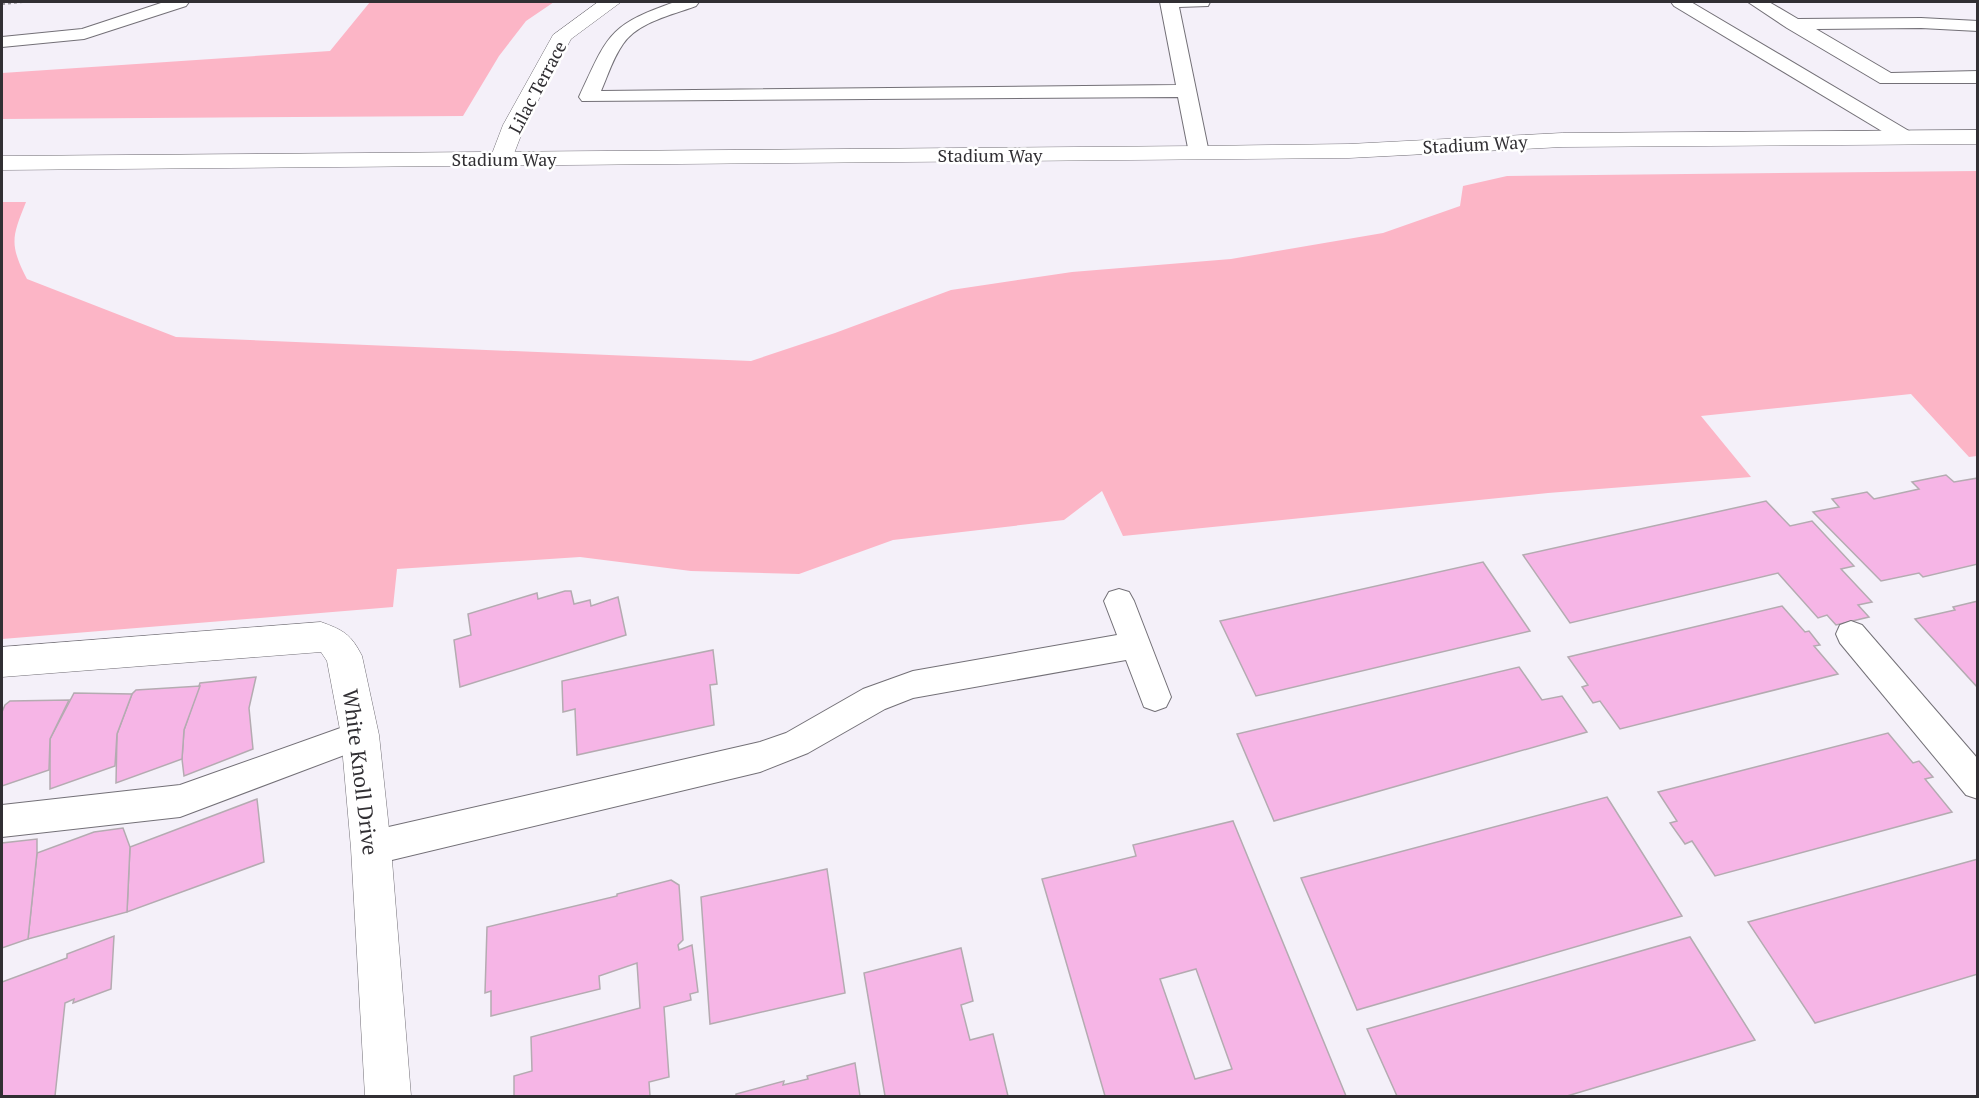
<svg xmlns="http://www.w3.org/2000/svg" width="1979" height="1098" font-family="'PT Serif',serif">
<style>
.green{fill:#fcb5c6}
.building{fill:#f6b5e6;stroke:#b4abb1;stroke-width:1.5;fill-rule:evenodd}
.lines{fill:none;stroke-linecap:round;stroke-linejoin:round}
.service-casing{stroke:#737077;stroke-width:2}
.minor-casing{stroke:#737077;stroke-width:1}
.tertiary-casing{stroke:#737077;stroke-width:1}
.path{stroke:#98959b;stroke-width:2;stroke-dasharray:3 3;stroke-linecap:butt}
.service{fill:#fff;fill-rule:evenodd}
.minor{fill:#fff;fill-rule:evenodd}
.tertiary{fill:#fff;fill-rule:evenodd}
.labels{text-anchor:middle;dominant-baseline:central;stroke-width:5;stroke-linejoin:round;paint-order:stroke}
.far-street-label{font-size:18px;fill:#312f33;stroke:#fff}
.street-label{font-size:21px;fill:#312f33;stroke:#fff}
</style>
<rect width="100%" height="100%" fill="#f4f0f9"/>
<g class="green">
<path d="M370 2H554L526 21 499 56 463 116 2 119V73L330 51Z"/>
<path d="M1977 171V456L1969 457 1911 394 1701 416 1751 477 1548 493 1123 536 1102 491 1064 520 893 540 799 574 691 571 580 557 397 569 393 607 2 639V202H26C12 237 9 244 27 279L176 337 751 361 835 333 951 290 1072 272 1231 259 1383 233 1460 206 1463 186 1507 176Z"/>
</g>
<g class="building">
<path d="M1946 475 1954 482 1978 478V564L1923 577 1919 573 1881 581 1813 512 1839 507 1832 499 1867 492 1874 499 1919 489 1912 482Z"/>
<path d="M1766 501 1790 526 1812 521 1854 566 1841 569 1872 602 1858 605 1869 617 1836 625 1827 615 1818 618 1778 573 1570 623 1523 555Z"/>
<path d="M1483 562 1530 631 1256 696 1220 621Z"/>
<path d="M565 591H571L574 604 590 600 591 606 618 597 626 635 460 687 454 640 471 635 468 614 537 593 538 599Z"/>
<path d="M1978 601V688L1915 619 1955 610 1953 607Z"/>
<path d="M1782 606 1805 632 1809 631 1820 645 1814 646 1838 674 1620 729 1600 701 1593 703 1582 687 1588 685 1568 657Z"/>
<path d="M713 650 717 684 710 685 714 725 577 755 575 709 563 712 562 681Z"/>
<path d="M1519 667 1542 700 1562 696 1587 732 1274 821 1237 734Z"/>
<path d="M256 677 249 708 253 749 184 776 182 759 184 730 200 683Z"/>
<path d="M200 686 184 730 182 759 116 783 117 734 132 694 136 690Z"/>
<path d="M74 693 132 694 117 734 115 766 50 789V739Z"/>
<path d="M69 700 50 739 49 770 2 786V712L5 705 10 701Z"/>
<path d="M1888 733 1913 763 1919 761 1933 777 1925 779 1952 812 1715 876 1692 841 1685 844 1670 823 1677 821 1658 792Z"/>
<path d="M1607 797 1682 916 1357 1010 1301 878Z"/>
<path d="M257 799 264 862 127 912 130 847Z"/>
<path d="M1233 821 1346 1096H1105L1042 879 1136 856 1133 845ZM1196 969 1232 1069 1195 1079 1160 979Z"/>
<path d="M123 828 130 847 127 912 28 939 37 853 94 832Z"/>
<path d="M37 839V853L28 939 2 948V843Z"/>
<path d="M1978 859V974L1815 1023 1748 922Z"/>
<path d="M827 869 845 993 710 1024 701 897Z"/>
<path d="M671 880 679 885 683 940 678 945 679 950 692 945 698 992 690 994 691 1000 664 1007 669 1077 649 1082 650 1096H514V1076L532 1071 531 1037 640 1008 637 963 599 976 600 989 491 1016V991L485 993 487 927 617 896V894Z"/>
<path d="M114 936 111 989 73 1003 74 999 65 1003 55 1096H2V982L67 958V954Z"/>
<path d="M1690 937 1755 1040 1567 1096H1397L1367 1029Z"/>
<path d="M961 948 973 1001 961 1005 970 1040 993 1034 1008 1096H885L864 973Z"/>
<path d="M855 1063 860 1096H736V1094L784 1081 783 1085 808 1079 807 1076Z"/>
</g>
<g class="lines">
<g class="service-casing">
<g id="service">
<path d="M164 2H189L186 6 84 39 2 47V37L82 29Z"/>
<path d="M675 2H699L696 6C672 15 638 22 623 44 613 58 608 75 601 91L1176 85 1160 2H1210L1208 6 1179 7 1209 153 1206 157H1192L1189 153 1178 97 582 101 579 97C608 35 608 25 675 2Z"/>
<path d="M1671 2H1691L1914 134 1917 138 1914 142H1900L1674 6Z"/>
<path d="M1748 2H1769L1798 19 1921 18 1978 21V31L1921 28 1816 29 1891 73 1978 71V83H1880L1787 28Z"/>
<path d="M1119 589 1129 592 1134 601 1171 697 1166 707 1155 711 1144 707 1126 660 913 698 885 709 808 753 760 772 371 865 359 860 354 848 359 836 371 831 760 742 786 733 863 689 913 671 1117 635 1104 601 1109 592Z"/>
<path d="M1851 621 1862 625 1978 759V799L1966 795 1840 643 1836 634 1840 625Z"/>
<path d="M360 721 371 725 376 735 371 745 180 817 2 837V805L180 785Z"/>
</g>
</g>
<g class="minor-casing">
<g id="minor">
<path d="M598 2H621L571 39 525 125 510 164 502 166 494 164 490 159 503 125 553 35Z"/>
<path d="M321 622C343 630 351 634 362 656L379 735 391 848 411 1096H365L351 848 341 735 327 661 321 652 2 677V647Z"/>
</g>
</g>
<g class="tertiary-casing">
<path id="tertiary" d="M1978 130V144L1562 147 1349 158 2 170V156L1199 146 1349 144 1562 133Z"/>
</g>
<path class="path" d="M2 4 23 2"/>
<use href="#service" class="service"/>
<use href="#minor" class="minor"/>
<use href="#tertiary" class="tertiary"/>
</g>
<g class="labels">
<g class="far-street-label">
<text transform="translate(537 87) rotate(-62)">Lilac Terrace</text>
<text transform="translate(1475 144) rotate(-3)">Stadium Way</text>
<text x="990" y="155">Stadium Way</text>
<text x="504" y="159">Stadium Way</text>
</g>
<g class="street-label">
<text transform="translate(361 772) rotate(83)">White Knoll Drive</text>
</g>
</g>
<rect width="1979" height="1098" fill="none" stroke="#312f33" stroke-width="6"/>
</svg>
